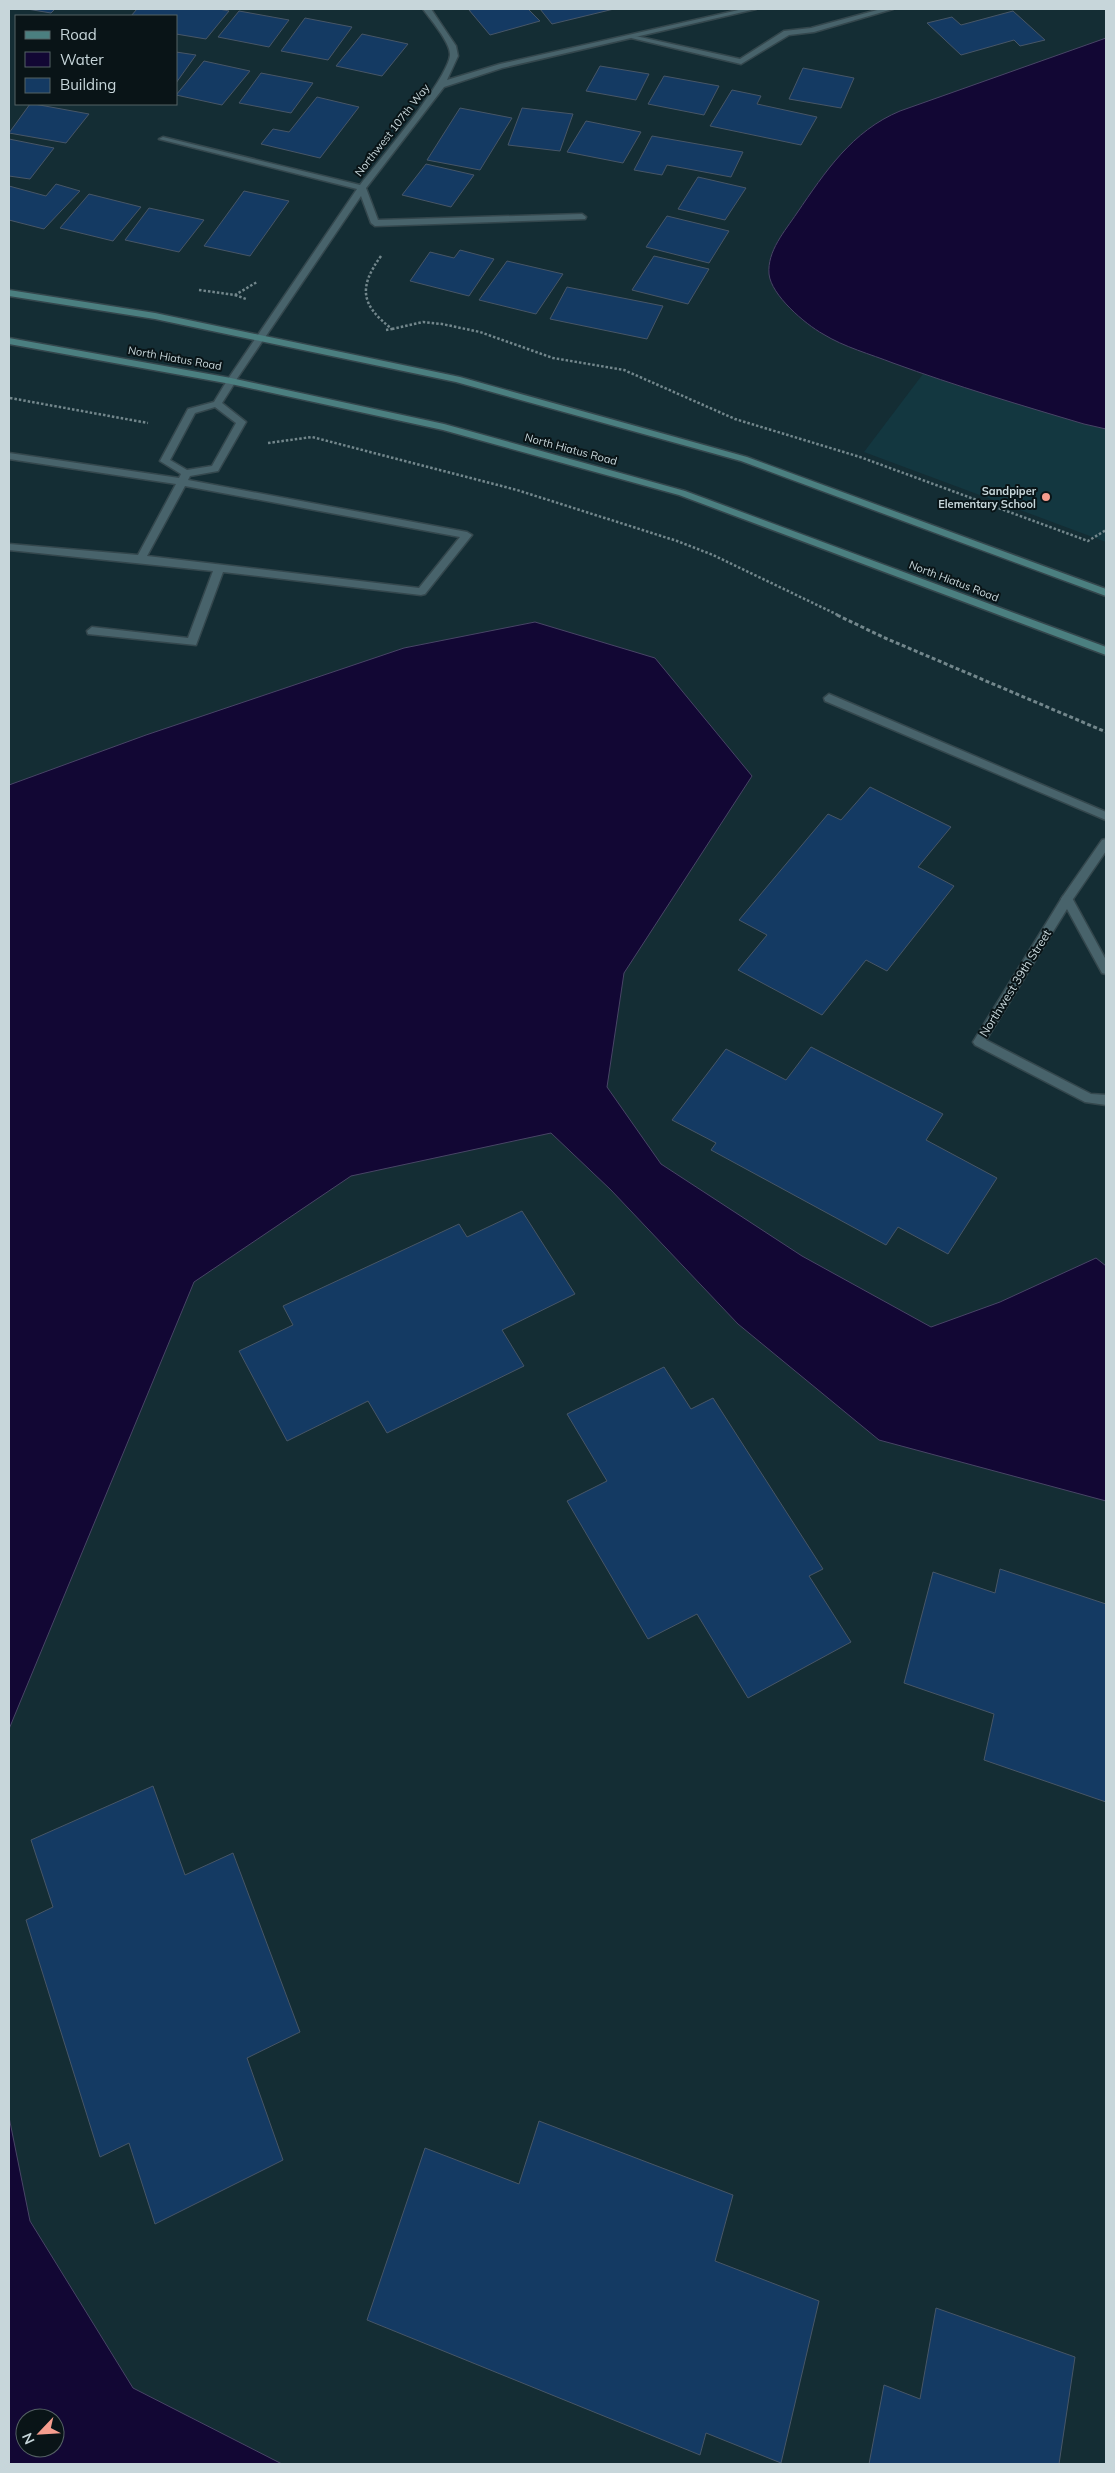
<svg xmlns="http://www.w3.org/2000/svg" width="1115" height="2473" font-family="Mulish,sans-serif">
<style>
.built{fill:#133740}
.water{fill:#120734;stroke:#484566;fill-rule:evenodd}
.building{fill:#143a63;stroke:#475667}
.lines{fill:none;stroke-linecap:round;stroke-linejoin:round}
.service-casing{stroke:#34474d;stroke-width:3}
.minor-casing{stroke:#34474d;stroke-width:3}
.secondary-casing{stroke:#34474d;stroke-width:3}
.path-far1{stroke:#73878c;stroke-width:2.5;stroke-dasharray:2.5 2;stroke-linecap:butt}
.path{stroke:#73878c;stroke-width:3;stroke-dasharray:4 2.5;stroke-linecap:butt}
.service{fill:#48636b;fill-rule:evenodd}
.minor{fill:#48636b;fill-rule:evenodd}
.secondary{fill:#4b7f80;fill-rule:evenodd}
.poi-dot{fill:#f59d8e;stroke:#091417;stroke-width:2}
.labels{text-anchor:middle;dominant-baseline:central;stroke-width:4;stroke-linejoin:round;paint-order:stroke}
.far-street-label{font-size:11px;fill:#c7d6da;stroke:#091417}
.far-poi-label{font-size:11px;font-weight:bold;fill:#c7d6da;stroke:#091417;text-anchor:end}
.street-label{font-size:12px;fill:#c7d6da;stroke:#091417}
</style>
<rect width="100%" height="100%" fill="#142d34"/>
<path class="built" d="M923 374 1084 424 1106 429V542L864 452Z"/>
<g class="water">
<path d="M1106 38V429L1084 424C1020 405 956 386 893 363 870 354 844 347 823 334 805 324 771 295 769 274 767 251 785 231 797 213 825 172 852 131 900 111Z"/>
<path d="M535 622 655 658 752 776 624 973 607 1087 661 1164 802 1256 931 1327 1000 1302 1096 1258 1106 1266V1501L879 1440 738 1324 611 1190 551 1133 351 1176 194 1282 9 1729V785L146 735 404 648Z"/>
<path d="M9 2117 30 2221 133 2388 282 2464H9ZM25 2418H55V2448H25Z"/>
</g>
<g class="building">
<path d="M27 9H55L51 13Z"/>
<path d="M137 9H219L229 11 206 39 176 34V16H131Z"/>
<path d="M475 9H528L540 21 490 35 469 10Z"/>
<path d="M540 9H614L552 24Z"/>
<path d="M239 11 289 20 269 47 218 37Z"/>
<path d="M1013 11 1045 40 1020 46 1014 40 961 55 927 23 952 17 961 25Z"/>
<path d="M305 18 352 27 328 60 281 51Z"/>
<path d="M362 34 408 44 382 76 336 66Z"/>
<path d="M176 52 196 55 176 83Z"/>
<path d="M204 61 250 71 222 105 176 95Z"/>
<path d="M600 66 649 74 636 100 586 91Z"/>
<path d="M803 68 854 78 841 108 789 99Z"/>
<path d="M261 73 313 83 291 113 239 103Z"/>
<path d="M664 76 719 86 704 115 648 104Z"/>
<path d="M732 90 761 96 757 104 817 117 801 145 710 126Z"/>
<path d="M317 97 359 107 320 158 261 144 273 129 289 132Z"/>
<path d="M30 104H34L89 114 66 143 9 133Z"/>
<path d="M460 108 512 118 480 170 427 160Z"/>
<path d="M522 108 573 114 560 151 508 145Z"/>
<path d="M586 121 641 132 623 163 567 152Z"/>
<path d="M652 136 743 152 731 177 667 165 662 175 634 170Z"/>
<path d="M9 139 54 148 30 179 9 176Z"/>
<path d="M426 164 474 175 451 207 402 195Z"/>
<path d="M698 177 746 188 725 220 678 209Z"/>
<path d="M56 184 80 191 44 229 9 220V186L46 196Z"/>
<path d="M244 191 289 201 250 256 204 246Z"/>
<path d="M89 194 141 207 113 241 60 228Z"/>
<path d="M149 208 204 220 179 252 125 240Z"/>
<path d="M667 216 729 231 709 263 646 247Z"/>
<path d="M460 250 494 259 469 296 410 281 430 252 454 258Z"/>
<path d="M654 256 709 269 688 304 632 290Z"/>
<path d="M507 261 563 274 536 314 479 300Z"/>
<path d="M567 287 663 306 647 339 550 319Z"/>
<path d="M870 787 951 827 918 867 954 886 887 971 866 960 822 1015 738 970 767 935 739 920 828 814 841 820Z"/>
<path d="M811 1047 943 1114 926 1140 997 1178 948 1254 898 1227 886 1245 711 1150 716 1143 672 1120 726 1049 786 1080Z"/>
<path d="M522 1211 575 1294 502 1330 524 1366 387 1433 368 1401 287 1441 239 1351 293 1325 283 1306 459 1224 467 1237Z"/>
<path d="M664 1367 691 1409 713 1398 823 1569 809 1576 851 1642 748 1698 697 1614 648 1639 567 1501 607 1481 567 1414Z"/>
<path d="M1000 1569 1106 1604V1802L984 1760 994 1714 904 1683 933 1572 995 1593Z"/>
<path d="M153 1786 185 1875 233 1853 300 2032 247 2058 283 2160 155 2224 129 2143 100 2157 26 1920 53 1907 31 1840Z"/>
<path d="M539 2121 733 2195 715 2261 819 2301 781 2463 706 2433 700 2455 367 2320 425 2148 519 2184Z"/>
<path d="M936 2308 1075 2357 1059 2464H869L884 2385 920 2399Z"/>
</g>
<g class="lines">
<g class="service-casing">
<g id="service">
<path d="M881 9H893L814 32 789 35 741 64 627 37 631 35 740 59 784 31 811 28Z"/>
<path d="M231 378 236 381 222 403 246 422 218 471 190 476 188 480 467 532 472 535 425 594 421 595 223 572 196 645 88 634 87 631 92 627 188 638 213 571 9 550V544L138 555 176 484 9 459V453L179 478 181 474 160 461 188 409 214 402 228 379ZM215 407 236 423 212 466 187 470 170 460 195 413ZM185 486 460 537 419 588 147 556Z"/>
<path d="M829 694 1106 812V820L825 701 824 698Z"/>
<path d="M1106 839V851L1071 902H1063L1061 899 1063 896 1102 840Z"/>
</g>
</g>
<g class="minor-casing">
<g id="minor">
<path d="M423 9H431L456 46 458 56 447 80 500 64 743 9H756L502 68 444 87 366 188 378 220 582 214 586 217 585 219 375 226 371 223 361 196 234 383H228V379L357 189 159 139 163 137 360 185C378 162 448 79 450 55 451 43 430 19 423 9Z"/>
<path d="M1067 895 1071 896 1106 960V974L1102 973 1067 909 986 1040 1091 1094 1106 1095V1105L1085 1102 975 1045 973 1042 1063 896Z"/>
</g>
</g>
<g class="secondary-casing">
<g id="secondary">
<path d="M9 290 155 313 460 377 747 457 1106 589V596L741 461 456 382 155 319 9 296Z"/>
<path d="M9 338 231 378 444 424 685 491 1106 647V655L679 495 443 430 231 384 9 344Z"/>
</g>
</g>
<g class="path-far1">
<path d="M381 256C358 288 361 305 392 329L386 330"/>
<path d="M199 290 235 295 257 282"/>
<path d="M235 295 246 299"/>
<path d="M392 329 423 322 442 324 480 332 553 358 624 370 735 419 860 457 1088 541 1106 530"/>
<path d="M10 398 148 423"/>
<path d="M268 443 312 437 517 490 677 541 713 555 840 616"/>
</g>
<path class="path" d="M837 615 885 638 1106 732"/>
<use href="#service" class="service"/>
<use href="#minor" class="minor"/>
<use href="#secondary" class="secondary"/>
</g>
<circle class="poi-dot" cx="1046" cy="497" r="5"/>
<g class="labels">
<g class="far-street-label">
<text transform="translate(392 130) rotate(-52)">Northwest 107th Way</text>
<text transform="translate(175 358) rotate(10)">North Hiatus Road</text>
<text transform="translate(571 449) rotate(15)">North Hiatus Road</text>
<text transform="translate(954 581) rotate(21)">North Hiatus Road</text>
</g>
<g class="far-poi-label">
<text x="1036" y="491">Sandpiper<tspan x="1036" dy="13">Elementary School</tspan></text>
</g>
<g class="street-label">
<text transform="translate(1015 983) rotate(-58)">Northwest 39th Street</text>
</g>
</g>
<rect width="1115" height="2473" fill="none" stroke="#c7d6da" stroke-width="20"/>
<rect x="15" y="15" width="162" height="90" fill="#091417" stroke="#556265"/>
<rect x="25" y="31" width="25" height="8" fill="#4b7f80" stroke="#556265"/>
<text x="60" y="40" font-size="15" fill="#c7d6da">Road</text>
<rect x="25" y="52" width="25" height="15" fill="#120734" stroke="#556265"/>
<text x="60" y="65" font-size="15" fill="#c7d6da">Water</text>
<rect x="25" y="78" width="25" height="15" fill="#143a63" stroke="#556265"/>
<text x="60" y="90" font-size="15" fill="#c7d6da">Building</text>
<g transform="translate(40 2433) rotate(245)"><circle r="24" fill="#091417" stroke="#556265"/>
<path d="M0-4L9 19L0 12L-9 19Z" fill="#f59d8e"/>
<text y="-8" font-size="14" font-weight="bold" text-anchor="middle" fill="#c7d6da">N</text>
</g>
</svg>
